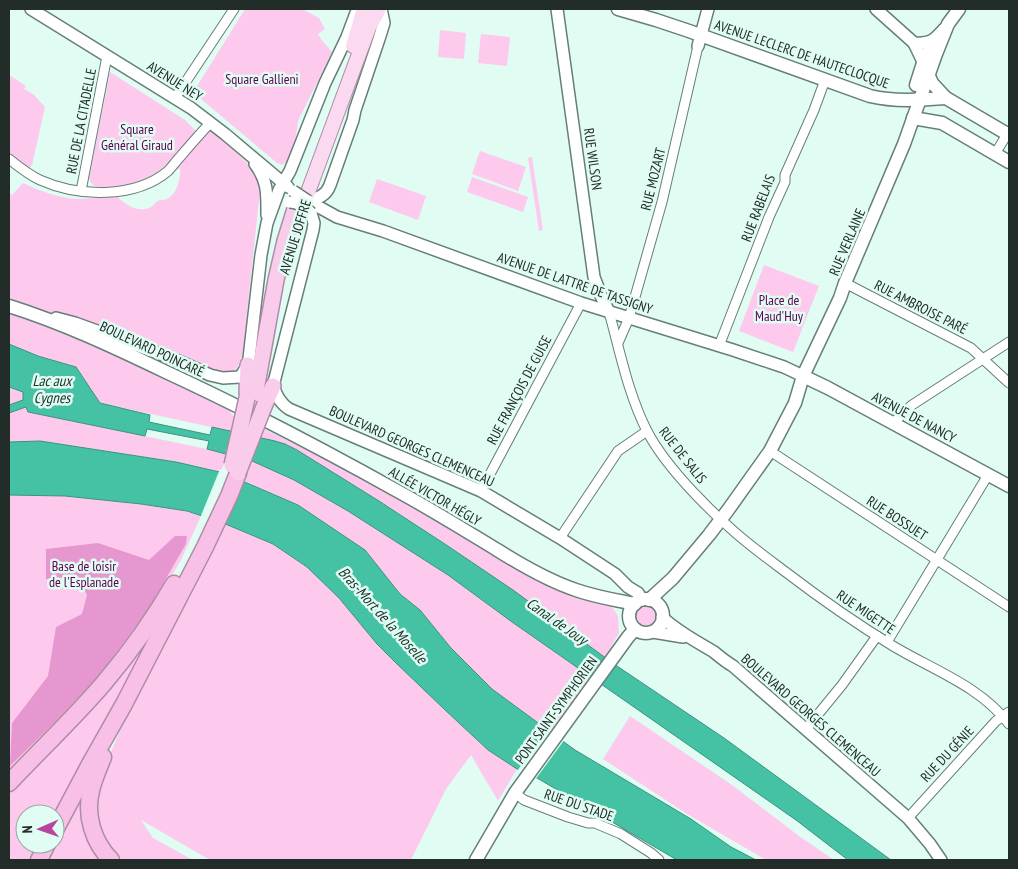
<svg xmlns="http://www.w3.org/2000/svg" width="1018" height="869" font-family="'PT Sans Narrow',sans-serif">
<style>
.green{fill:#fdcaed}
.forest{fill:#e697d0}
.water{fill:#45c1a4;stroke:#3a947f}
.pier{fill:#e0fcf3}
.lines{fill:none;stroke-linecap:round;stroke-linejoin:round}
.minor-casing{stroke:#667f77;stroke-width:11}
.tertiary-casing{stroke:#667f77;stroke-width:14}
.secondary-casing{stroke:#667f77;stroke-width:15}
.primary-casing{stroke:#ad8ca4;stroke-width:16}
.trunk-casing{stroke:#ad8ca4;stroke-width:18}
.motorway-casing{stroke:#ad8ca4;stroke-width:19}
.minor{stroke:#fff;stroke-width:9}
.tertiary{stroke:#fff;stroke-width:11}
.secondary{stroke:#fff;stroke-width:12}
.primary{stroke:#fbd9f1;stroke-width:14}
.trunk{stroke:#faccec;stroke-width:15}
.motorway{stroke:#f8bfe7;stroke-width:16}
.tertiary-bridge-casing{stroke:#667f77;stroke-width:14;stroke-linecap:butt}
.trunk-bridge-casing{stroke:#ad8ca4;stroke-width:18;stroke-linecap:butt}
.tertiary-bridge{stroke:#fff;stroke-width:11}
.trunk-bridge{stroke:#faccec;stroke-width:15}
.labels{text-anchor:middle;dominant-baseline:central;stroke-width:5;stroke-linejoin:round;paint-order:stroke}
.street-label{font-size:14px;fill:#222c29;stroke:#e0fcf3}
.park-label{font-size:14px;fill:#610050;stroke:#e0fcf3}
.water-label{font-size:15px;font-style:italic;fill:#1c312b;stroke:#e0fcf3}
</style>
<rect width="100%" height="100%" fill="#e0fcf3"/>
<g class="green">
<path d="M245 9H302L319 18 325 29 318 34 321 39 332 52 298 121 295 144 288 161 282 165 277 163 195 94 194 91Z"/>
<path d="M440 30 466 33 464 59 438 57Z"/>
<path d="M481 34 510 37 507 66 478 63Z"/>
<path d="M110 72 185 120 196 131C173 163 149 187 107 187 98 187 92 188 89 178Z"/>
<path d="M9 75 26 86 24 89 33 94 45 107 32 165 28 170 9 156Z"/>
<path d="M211 131H214L252 168 259 182 260 190 243 351C240 366 236 373 220 376L9 302V194L12 195 23 183C40 191 61 199 80 199 92 198 104 197 116 195 124 204 138 214 151 207 154 205 155 202 160 200 162 200 165 200 167 199 177 194 181 178 180 168L178 170 177 166 208 132Z"/>
<path d="M480 151 526 167 518 191 472 174Z"/>
<path d="M532 157 543 230 539 231 528 158Z"/>
<path d="M472 177 528 197 523 212 467 192Z"/>
<path d="M377 179 426 196 418 220 369 202Z"/>
<path d="M764 265 819 286 793 352 739 331Z"/>
<path d="M9 310 29 317 168 375 229 408 232 415 248 421 447 519 547 578 604 598 615 611 618 616 619 633 605 657C552 619 500 581 446 544 397 511 347 481 297 450L285 444 275 441 100 403 76 367 38 356 9 344Z"/>
<path d="M9 384 10 387 23 392V400L29 412 207 449 227 455 221 472 176 462 40 441 9 442Z"/>
<path d="M252 461 294 480 348 511 448 575 512 622 591 677 551 732 492 689 451 648 420 610 400 594 365 550 298 505 245 481Z"/>
<path d="M9 495 65 496 141 504 187 511 201 516 181 560 155 604 100 679 9 775Z"/>
<path d="M223 523 273 544 307 567 339 598 377 644 444 709 488 750 517 769 498 801 471 755 446 789 411 860H210L141 820 153 838 193 860H44L55 844V840L97 762 104 769C138 684 181 604 223 523Z"/>
<circle cx="646" cy="616" r="10"/>
<path d="M156 627 55 822V814H25V844H43L35 860H9V790Z"/>
<path d="M630 716 732 785 799 836 834 860H766L687 814 603 759Z"/>
</g>
<path class="forest" d="M175 536H187L186 544 147 611 107 665 95 680 53 724 10 766 12 723 48 676 56 627 82 614 87 595 78 576 46 579V549L98 543 149 560Z"/>
<g class="water">
<path d="M9 344 38 356 76 367 100 403 150 415 149 422 210 435 212 427 275 441 285 444 297 450 379 501 445 544 513 590 614 664 724 738 891 860H848L796 820 512 622 448 575 348 511 294 480 252 461 207 449 209 441 147 429 145 436 28 412 26 407 9 413V405L23 400V392L9 387Z"/>
<path d="M40 441 176 462 224 473 298 505 365 550 400 594 420 610 451 648 492 689 575 750 691 819 731 847 756 860H677L537 778 517 769 488 750 444 709 396 663 377 644 339 598 307 567 273 544 223 523 187 511 141 504 65 496 9 495V442Z"/>
</g>
<g class="pier">
<path d="M220 469 241 477 221 525 200 518Z"/>
<path d="M549 728 565 739 535 780 517 771Z"/>
</g>
<g class="lines">
<g class="minor-casing">
<g id="minor">
<path d="M175 98 234 9"/>
<path d="M995 154 1009 131"/>
<path d="M9 159C19 167 29 175 40 180 78 197 135 199 168 171 172 167 176 161 180 157 190 145 200 134 210 123"/>
<path d="M81 191 107 56"/>
<path d="M845 283 971 348 1009 383"/>
<path d="M609 312C620 351 628 394 647 431 659 454 677 475 695 494 706 505 716 516 728 526 746 543 767 558 787 573 821 599 857 624 893 646 933 670 980 686 1009 724"/>
<path d="M618 343 629 318 662 202 698 46"/>
<path d="M719 346 769 217 785 182V175L814 110 825 80"/>
<path d="M893 423 912 405 1009 342"/>
<path d="M770 451 1009 607"/>
<path d="M481 491 581 303"/>
<path d="M560 538 618 451 647 431"/>
<path d="M887 642 988 475"/>
<path d="M806 729 842 685 877 636"/>
<path d="M515 793 524 800 568 817 588 823H595L621 834 651 853 659 860"/>
<path d="M908 818 996 721 1009 712"/>
</g>
</g>
<g class="tertiary-casing">
<g id="tertiary">
<path d="M31 9 191 108 225 134 288 187"/>
<path d="M557 9 594 277 602 298 609 312"/>
<path d="M876 9 914 43 926 68"/>
<path d="M914 43C931 44 934 40 944 29"/>
<path d="M698 46 708 9"/>
<path d="M255 164C268 181 267 194 267 215"/>
<path d="M308 201 337 217 383 231 581 303 733 350 784 367 803 376"/>
<path d="M308 201C318 198 326 196 330 185L353 120 355 110 379 39 384 23 381 9"/>
<path d="M311 213 314 223 313 230 273 386C277 396 280 403 289 409L481 491 560 538 615 574 628 587 638 593 642 600"/>
<path d="M56 318 75 323 174 359 210 375 223 378 240 377 248 365 249 358 261 255 267 223 279 190 290 171 325 83 347 37 356 13"/>
<path d="M662 617C678 632 696 641 714 652 720 657 726 662 733 666L908 818 930 844 941 860"/>
<path d="M653 632 683 637"/>
</g>
</g>
<g class="secondary-casing">
<g id="secondary">
<path d="M618 9 656 20 689 31 870 96C895 102 920 100 946 98"/>
<path d="M928 74 932 83 946 98 1009 135"/>
<path d="M916 85 923 63 930 48"/>
<path d="M913 118 942 123 1009 162"/>
<path d="M9 306C63 323 114 347 166 372 246 409 324 450 401 493 434 511 466 531 499 551 523 566 549 581 576 590 596 597 615 600 635 604"/>
<path d="M803 376 828 388 1009 486"/>
<circle cx="646" cy="616" r="17"/>
<path d="M649 600 673 578 709 535 728 510 770 451 795 403 803 376 840 298 845 283 904 144 936 54 948 24 959 9"/>
<path d="M476 860 515 793 628 637 635 629"/>
</g>
</g>
<g class="primary-casing">
<g id="primary">
<path d="M353 46 364 9"/>
<path d="M301 211 369 27 379 9"/>
</g>
</g>
<g class="trunk-casing">
<g id="trunk">
<path d="M247 393 248 365"/>
<path d="M254 401 276 280 285 241 299 196"/>
<path d="M265 404 273 386"/>
</g>
</g>
<g class="motorway-casing">
<g id="motorway">
<path d="M103 757C99 768 93 780 91 791 85 815 93 842 111 860"/>
<path d="M9 783C40 750 74 718 104 683 130 652 154 619 174 584"/>
<path d="M55 830 89 766 124 704 205 547 229 496 238 473"/>
<path d="M39 860 47 844"/>
</g>
</g>
<use href="#minor" class="minor"/>
<use href="#tertiary" class="tertiary"/>
<use href="#secondary" class="secondary"/>
<use href="#primary" class="primary"/>
<use href="#trunk" class="trunk"/>
<use href="#motorway" class="motorway"/>
<g class="tertiary-bridge-casing">
<g id="tertiary-bridge">
<path d="M293 191 308 201"/>
<path d="M289 202C297 202 305 207 311 213"/>
</g>
</g>
<g class="trunk-bridge-casing">
<g id="trunk-bridge">
<path d="M232 465 247 398"/>
<path d="M238 473 265 404"/>
</g>
</g>
<use href="#tertiary-bridge" class="tertiary-bridge"/>
<use href="#trunk-bridge" class="trunk-bridge"/>
</g>
<g class="labels">
<g class="street-label">
<text transform="translate(802 54) rotate(19)">AVENUE LECLERC DE HAUTECLOCQUE</text>
<text transform="translate(175 81) rotate(32)">AVENUE NEY</text>
<text transform="translate(81 121) rotate(-79)">RUE DE LA CITADELLE</text>
<text transform="translate(593 159) rotate(82)">RUE WILSON</text>
<text transform="translate(653 179) rotate(-76)">RUE MOZART</text>
<text transform="translate(758 208) rotate(-69)">RUE RABELAIS</text>
<text transform="translate(295 237) rotate(-73)">AVENUE JOFFRE</text>
<text transform="translate(847 242) rotate(-67)">RUE VERLAINE</text>
<text transform="translate(575 283) rotate(19)">AVENUE DE LATTRE DE TASSIGNY</text>
<text transform="translate(921 307) rotate(27)">RUE AMBROISE PARÉ</text>
<text transform="translate(152 349) rotate(25)">BOULEVARD POINCARÉ</text>
<text transform="translate(519 390) rotate(-62)">RUE FRANÇOIS DE GUISE</text>
<text transform="translate(914 417) rotate(28)">AVENUE DE NANCY</text>
<text transform="translate(412 446) rotate(24)">BOULEVARD GEORGES CLEMENCEAU</text>
<text transform="translate(683 455) rotate(52)">RUE DE SALIS</text>
<text transform="translate(435 496) rotate(30)">ALLÉE VICTOR HÉGLY</text>
<text transform="translate(897 518) rotate(33)">RUE BOSSUET</text>
<text transform="translate(866 612) rotate(34)">RUE MIGETTE</text>
<text transform="translate(556 710) rotate(-54)">PONT SAINT-SYMPHORIEN</text>
<text transform="translate(811 715) rotate(41)">BOULEVARD GEORGES CLEMENCEAU</text>
<text transform="translate(947 754) rotate(-47)">RUE DU GÉNIE</text>
<text transform="translate(579 805) rotate(19)">RUE DU STADE</text>
</g>
<g class="park-label">
<text x="262" y="79">Square Gallieni</text>
<text x="137" y="129">Square<tspan x="137" dy="16">Général Giraud</tspan></text>
<text x="779" y="300">Place de<tspan x="779" dy="16">Maud'Huy</tspan></text>
<text x="84" y="566">Base de loisir<tspan x="84" dy="16">de l'Esplanade</tspan></text>
</g>
<g class="water-label">
<text x="52" y="380">Lac aux<tspan x="52" dy="17">Cygnes</tspan></text>
<text transform="translate(383 615) rotate(48)">Bras-Mort de la Moselle</text>
<text transform="translate(557 621) rotate(35)">Canal de Jouy</text>
</g>
</g>
<rect width="1018" height="869" fill="none" stroke="#222c29" stroke-width="20"/>
<g transform="translate(40 829) rotate(268)"><circle r="24" fill="#e0fcf3" stroke="#94a9a2"/>
<path d="M0-4L9 19L0 12L-9 19Z" fill="#b9459f"/>
<text y="-8" font-size="14" font-weight="bold" text-anchor="middle" fill="#222c29">N</text>
</g>
</svg>
